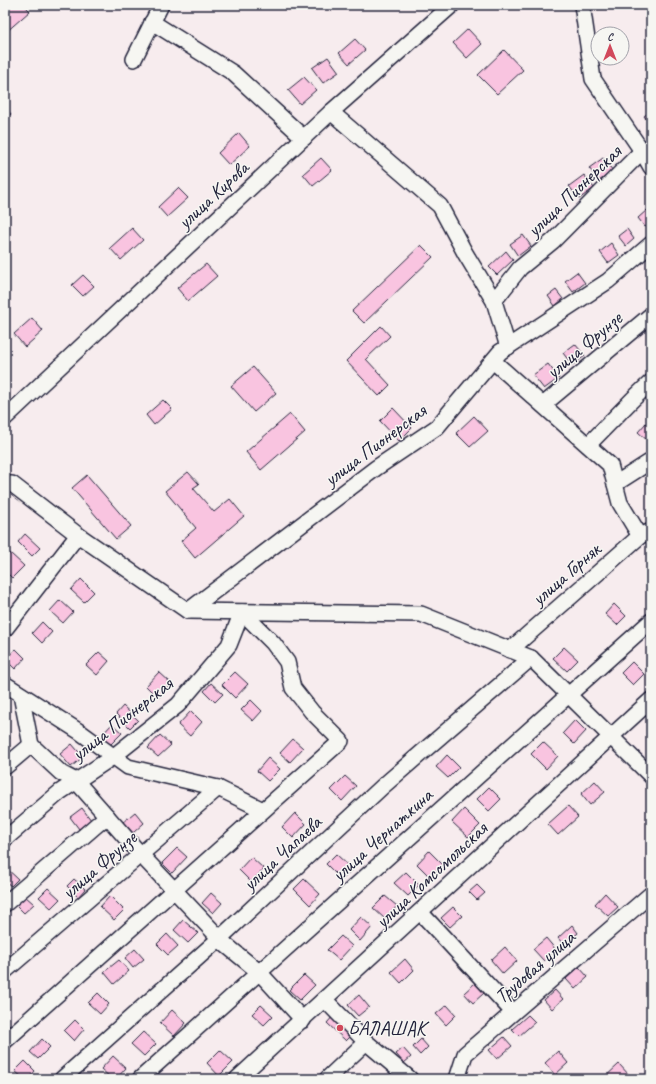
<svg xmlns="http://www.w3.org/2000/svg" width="656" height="1084" font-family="Caveat,sans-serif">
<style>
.building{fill:#f9c4e0;stroke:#22223b}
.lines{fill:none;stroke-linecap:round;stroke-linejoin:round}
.minor-casing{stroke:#22223b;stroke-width:18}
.minor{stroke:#f6f6f2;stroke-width:15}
.poi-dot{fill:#d1495b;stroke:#f6f6f2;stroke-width:1.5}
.labels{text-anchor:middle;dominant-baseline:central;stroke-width:3;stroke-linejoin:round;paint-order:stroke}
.street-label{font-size:20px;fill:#22223b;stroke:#f6f6f2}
.poi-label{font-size:20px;fill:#22223b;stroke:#f6f6f2;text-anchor:start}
</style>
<rect width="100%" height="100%" fill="#f7ecee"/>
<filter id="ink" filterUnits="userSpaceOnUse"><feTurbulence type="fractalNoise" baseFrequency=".025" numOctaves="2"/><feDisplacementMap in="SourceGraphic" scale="8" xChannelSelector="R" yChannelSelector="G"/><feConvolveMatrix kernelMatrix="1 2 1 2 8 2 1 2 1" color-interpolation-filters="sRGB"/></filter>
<g filter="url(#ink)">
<g class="building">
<path d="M5 5H24L30 11 5 33Z"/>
<path d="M468 29 482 44 467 58 453 43Z"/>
<path d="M355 39 365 50 349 64 339 53Z"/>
<path d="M504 50 523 70 497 94 478 75Z"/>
<path d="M328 57 339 72 323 83 312 68Z"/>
<path d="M304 77 316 90 300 104 288 90Z"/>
<path d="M5 107 11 114 5 120Z"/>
<path d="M651 111V125L644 116Z"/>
<path d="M239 133 250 146 229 165 218 153Z"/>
<path d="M321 158 332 170 313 186 303 174Z"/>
<path d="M603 158 613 171 599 181 589 168Z"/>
<path d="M584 175 594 188 579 199 569 186Z"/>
<path d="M178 188 188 198 167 217 158 207Z"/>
<path d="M647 210 651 215V223L645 227 638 218Z"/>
<path d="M132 228 143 240 121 260 110 248Z"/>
<path d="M627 229 634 239 626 246 618 236Z"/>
<path d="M523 235 531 246 518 256 510 244Z"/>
<path d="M611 243 619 255 608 263 600 252Z"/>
<path d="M421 245 433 257 364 323 352 311Z"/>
<path d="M506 251 513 260 497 275 489 267Z"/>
<path d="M206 264 217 276 188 301 177 288Z"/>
<path d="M577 272 585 283 573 292 565 281Z"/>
<path d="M83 275 94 286 83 296 72 285Z"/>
<path d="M556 290 563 299 555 306 548 296Z"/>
<path d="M32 318 43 331 25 347 14 334Z"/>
<path d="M381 326 390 336 366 359 390 385 379 396 346 361Z"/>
<path d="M575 344 585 356 572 365 563 353Z"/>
<path d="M548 364 559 378 544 389 533 375Z"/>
<path d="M253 367 276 393 254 412 231 386Z"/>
<path d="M163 400 172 409 154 425 146 415Z"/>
<path d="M393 408 412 428 399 441 380 421Z"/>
<path d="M290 414 305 432 261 470 246 452Z"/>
<path d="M474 416 488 431 470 447 456 433Z"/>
<path d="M646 423 651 427V437L648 441 638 432Z"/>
<path d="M188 472 199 484 193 488 214 512 230 499 244 516 195 558 181 541 196 528 165 491Z"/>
<path d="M87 475 131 526 116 539 72 488Z"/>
<path d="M25 534 40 548 32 556 18 542Z"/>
<path d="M10 553 24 566 12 578 5 571V559Z"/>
<path d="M81 579 94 592 84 602 71 590Z"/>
<path d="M60 600 73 612 63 623 50 611Z"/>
<path d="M614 604 626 616 617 625 605 614Z"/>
<path d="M42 622 52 632 42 643 32 633Z"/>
<path d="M564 647 578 660 567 671 553 658Z"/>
<path d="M16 649 25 658 15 669 5 659Z"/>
<path d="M651 651V662L646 657Z"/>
<path d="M99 652 109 661 97 675 86 665Z"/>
<path d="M632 662 644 674 633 685 621 673Z"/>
<path d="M159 672 171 683 158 698 146 686Z"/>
<path d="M235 672 248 684 235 698 222 685Z"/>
<path d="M211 683 223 694 215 702 204 691Z"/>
<path d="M251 700 262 711 253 721 241 710Z"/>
<path d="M123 706 138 720 130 728 116 714Z"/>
<path d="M191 711 202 722 190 736 178 725Z"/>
<path d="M575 720 586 731 574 744 563 733Z"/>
<path d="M112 724 122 733 110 745 101 736Z"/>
<path d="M651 725V735L646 730Z"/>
<path d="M5 734 10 738 5 743Z"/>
<path d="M160 735 171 745 158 757 148 748Z"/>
<path d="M293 739 303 748 290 762 280 753Z"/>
<path d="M543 742 558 756 546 769 531 754Z"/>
<path d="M72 744 83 757 71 767 60 754Z"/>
<path d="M447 755 459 767 448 778 436 767Z"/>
<path d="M268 758 280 769 268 781 257 771Z"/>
<path d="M345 776 356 786 342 801 331 790Z"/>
<path d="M595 781 605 792 590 805 581 794Z"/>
<path d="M489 787 501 799 489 811 477 799Z"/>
<path d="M568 806 578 817 558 835 548 824Z"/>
<path d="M82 808 91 820 79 829 70 817Z"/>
<path d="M464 809 480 825 468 837 452 822Z"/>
<path d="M135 812 144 823 133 833 123 822Z"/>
<path d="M295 813 306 824 293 838 282 827Z"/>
<path d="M177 848 187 857 172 873 162 863Z"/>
<path d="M429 851 443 865 431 878 417 864Z"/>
<path d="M336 854 352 869 342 880 326 864Z"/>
<path d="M251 857 264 869 251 882 239 870Z"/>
<path d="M5 867 18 879 11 886 5 881Z"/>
<path d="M406 872 419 885 408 896 394 883Z"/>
<path d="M74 879 85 889 78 897 67 886Z"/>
<path d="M304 879 320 894 310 905 294 889Z"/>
<path d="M477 885 485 893 477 900 469 892Z"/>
<path d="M48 888 60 899 51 908 39 897Z"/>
<path d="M211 893 222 903 213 913 202 903Z"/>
<path d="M605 893 618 907 608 916 595 904Z"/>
<path d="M25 896 34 904 24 913 16 905Z"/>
<path d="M110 896 124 910 114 920 100 907Z"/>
<path d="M385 896 397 906 385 919 373 908Z"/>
<path d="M453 907 462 916 450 927 441 918Z"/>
<path d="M361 917 372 927 360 941 349 930Z"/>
<path d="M183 920 198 933 188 943 174 930Z"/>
<path d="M572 925 578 933 564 945 558 938Z"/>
<path d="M167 934 178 946 168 955 157 944Z"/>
<path d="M341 936 352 946 339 960 327 950Z"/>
<path d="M546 938 556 950 544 961 533 949Z"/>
<path d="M505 947 517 961 503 974 491 960Z"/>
<path d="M135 949 144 959 133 968 125 958Z"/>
<path d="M405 959 414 970 401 983 391 972Z"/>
<path d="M119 960 129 971 114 984 104 972Z"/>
<path d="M579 967 588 977 575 989 566 979Z"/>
<path d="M304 975 315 985 300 1000 289 990Z"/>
<path d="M475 983 484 993 473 1003 464 993Z"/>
<path d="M555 990 563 999 552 1009 544 1000Z"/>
<path d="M98 993 109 1004 100 1014 88 1003Z"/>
<path d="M359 995 369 1007 358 1016 348 1005Z"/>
<path d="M261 1005 273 1016 264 1025 252 1014Z"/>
<path d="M447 1005 456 1015 446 1025 436 1014Z"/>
<path d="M172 1010 186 1023 174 1036 160 1023Z"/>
<path d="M334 1015 353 1034 346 1041 327 1023Z"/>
<path d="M528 1015 535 1022 519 1036 512 1029Z"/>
<path d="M75 1020 84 1029 74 1041 64 1031Z"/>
<path d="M143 1032 156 1044 144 1056 131 1044Z"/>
<path d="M504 1037 512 1046 497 1059 489 1050Z"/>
<path d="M42 1039 50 1047 38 1059 30 1052Z"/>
<path d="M421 1039 428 1047 420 1055 413 1047Z"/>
<path d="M403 1048 411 1057 404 1063 396 1054Z"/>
<path d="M220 1050 233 1062 219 1076 207 1063Z"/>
<path d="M558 1051 568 1063 555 1075 545 1063Z"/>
<path d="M113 1056 126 1068 116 1079H112L101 1069Z"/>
<path d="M25 1061 35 1071 28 1079H24L15 1071Z"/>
<path d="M619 1064 630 1076 627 1079H603Z"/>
</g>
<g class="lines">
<g class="minor-casing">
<g id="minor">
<path d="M582 5 593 79 642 151 651 167"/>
<path d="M152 22 233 73 304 138"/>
<path d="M134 59 161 5"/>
<path d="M331 112 440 206 465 253 494 301 508 347"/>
<path d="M494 301 520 268 553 241 642 151 651 147"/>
<path d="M493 361 610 465 620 503 640 536"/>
<path d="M543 405 651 315"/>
<path d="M5 418 331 112 452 5"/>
<path d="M588 445 633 399 651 382"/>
<path d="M5 484H12L78 535 188 611 421 614 531 658 651 776"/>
<path d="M615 484 651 461"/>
<path d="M188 611 376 468 437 427 500 352 608 281 651 244"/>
<path d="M5 629 78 535"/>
<path d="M510 650 640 536 651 531"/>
<path d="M5 684 80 732 128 767 218 788 263 810"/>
<path d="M21 695 31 745 61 773 76 781 141 855 226 945 259 972 303 1020"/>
<path d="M5 767 31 745"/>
<path d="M5 839 60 792 114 756 178 705 229 645 242 612 273 643 287 662 293 688 312 712 341 741 5 1041"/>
<path d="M5 904 107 816"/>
<path d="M420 912 513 1012"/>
<path d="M5 971 218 788"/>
<path d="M325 1000 366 1042 410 1079"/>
<path d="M62 1079 220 938 382 787 531 658"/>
<path d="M140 1079 651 621"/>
<path d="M237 1079 651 700"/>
<path d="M327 1079 366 1042"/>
<path d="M457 1079 465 1054 651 894"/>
</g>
</g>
<use href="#minor" class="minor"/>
</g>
</g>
<circle class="poi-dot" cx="340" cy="1028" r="4"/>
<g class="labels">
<g class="street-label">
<text transform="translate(574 191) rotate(-44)">улица Пионерская</text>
<text transform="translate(213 195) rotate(-43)">улица Кирова</text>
<text transform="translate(584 345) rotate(-40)">улица Фрунзе</text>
<text transform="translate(375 445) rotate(-37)">улица Пионерская</text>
<text transform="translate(566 574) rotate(-41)">улица Горняк</text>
<text transform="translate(122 719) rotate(-38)">улица Пионерская</text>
<text transform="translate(382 835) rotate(-42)">улица Чернаткина</text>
<text transform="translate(282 853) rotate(-43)">улица Чапаева</text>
<text transform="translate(99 865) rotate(-41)">улица Фрунзе</text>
<text transform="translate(431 875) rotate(-43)">улица Комсомольская</text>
<text transform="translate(535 967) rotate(-41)">Трудовая улица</text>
</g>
<g class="poi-label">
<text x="348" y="1028">БАЛАШАК</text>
</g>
</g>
<rect width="656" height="1084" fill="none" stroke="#f6f6f2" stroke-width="20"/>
<rect x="10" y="10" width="636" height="1064" fill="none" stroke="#22223b" stroke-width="1.5" filter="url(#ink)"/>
<g transform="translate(610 46)"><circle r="19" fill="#f6f6f2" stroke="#a1a1a9"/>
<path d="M0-3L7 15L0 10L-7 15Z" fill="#d1495b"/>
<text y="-6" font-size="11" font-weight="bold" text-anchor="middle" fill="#22223b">С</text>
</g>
</svg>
